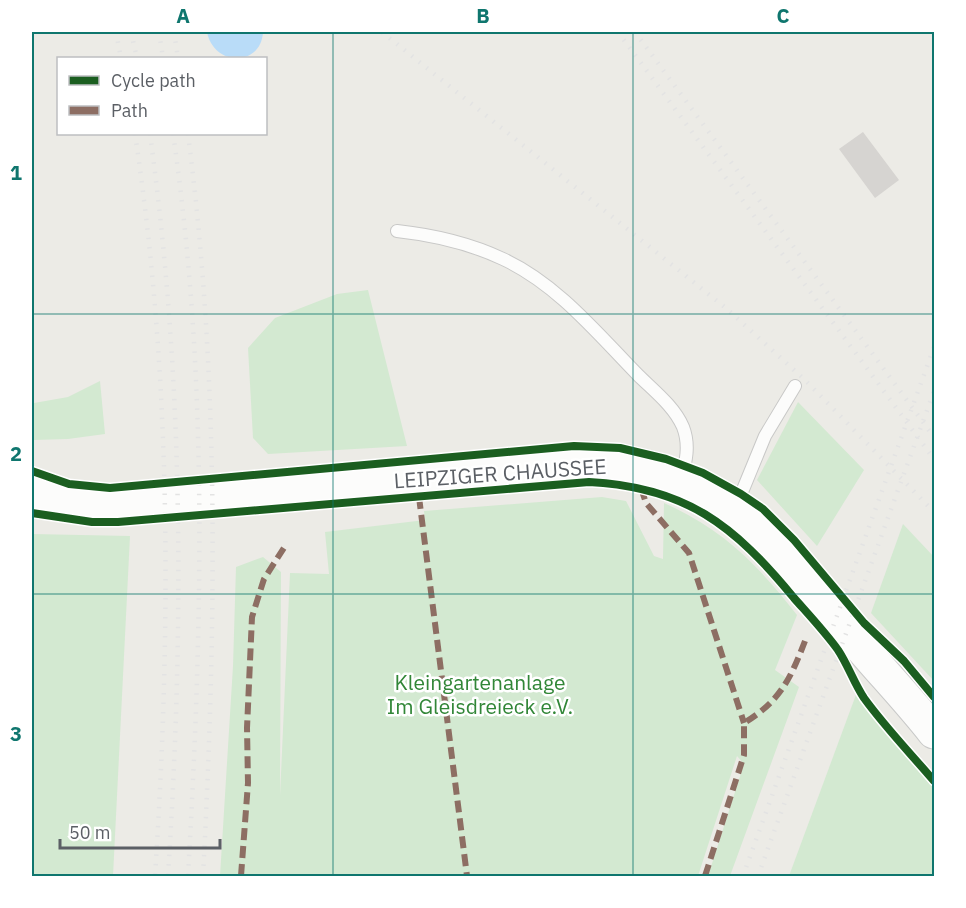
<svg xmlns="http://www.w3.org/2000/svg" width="966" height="908" font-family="'IBM Plex Sans',sans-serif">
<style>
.green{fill:#d3e9d1}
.water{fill:#b9dcf8}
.building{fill:#d6d4d1}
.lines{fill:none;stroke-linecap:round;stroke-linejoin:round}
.service-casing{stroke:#c8c8c7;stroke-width:14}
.secondary-casing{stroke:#c8c9c8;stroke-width:35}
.service{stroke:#fcfcfb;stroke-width:12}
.secondary{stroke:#fcfcfb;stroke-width:33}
.rail{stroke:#e3e3e3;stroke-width:4.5;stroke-dasharray:1.5 8;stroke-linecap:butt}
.quiet{stroke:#8d6e63;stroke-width:6;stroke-dasharray:12 6;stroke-linecap:butt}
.cycleway-casing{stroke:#fff;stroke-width:11}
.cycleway{stroke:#1b5e20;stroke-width:8}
.grid{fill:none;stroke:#0f766e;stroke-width:1.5;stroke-opacity:0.55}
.labels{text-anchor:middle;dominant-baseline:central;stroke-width:5;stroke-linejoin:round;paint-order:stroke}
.street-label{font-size:21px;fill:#5b5f65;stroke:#fff}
.park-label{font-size:21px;fill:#318637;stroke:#fff}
.neatline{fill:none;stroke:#0f766e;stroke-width:2}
.grid-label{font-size:20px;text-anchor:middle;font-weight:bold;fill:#0f766e}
</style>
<rect width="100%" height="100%" fill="#ecebe6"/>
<g class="green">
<path d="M368 290 407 446 268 454 253 438 248 348 275 318 337 294Z"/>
<path d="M100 381 105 434 68 439 34 440V403L68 397Z"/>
<path d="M798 402 864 470 817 546 757 480Z"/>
<path d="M602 497 626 501 654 556 663 559 664 503C723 529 758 565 797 615L775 670 799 687 730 876H708L744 764 737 756 698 876H220L233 666 236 567 263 557 281 572 280 796 290 573 329 574 325 532 425 520 424 511Z"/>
<path d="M903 524 934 557V681L871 613Z"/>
<path d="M32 534 130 536 113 876H32Z"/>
<path d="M857 692 934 789V876H789Z"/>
</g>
<path class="water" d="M207 32H263C261 67 214 67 207 32Z"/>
<path class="building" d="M863 132 899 180 875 198 839 149Z"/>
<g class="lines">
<g class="service-casing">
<g id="service">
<path d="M397 231C434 235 469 243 503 259 557 284 597 333 638 375 653 390 674 406 683 427 690 445 686 462 681 480"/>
<path d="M735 509 765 436 795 386"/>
</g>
</g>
<g class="secondary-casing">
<path id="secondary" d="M32 493 83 503H142L561 465C707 455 769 536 854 639 880 670 909 700 934 732"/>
</g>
<use href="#service" class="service"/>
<use href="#secondary" class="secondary"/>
<g class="rail">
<path d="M116 32 121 58"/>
<path d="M131 32 137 58"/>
<path d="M159 32 163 58"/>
<path d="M174 32 178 58"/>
<path d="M382 32 727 309 805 380 934 512"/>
<path d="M618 32 934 459"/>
<path d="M635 32 934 437"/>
<path d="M135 134C172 380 171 629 155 876"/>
<path d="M150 134C184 382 184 627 168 876"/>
<path d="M173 134C209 380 202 629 188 876"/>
<path d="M188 134C220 381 216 628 203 876"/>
<path d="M743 876 934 347"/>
<path d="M758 876 934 391"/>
</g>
<g class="quiet">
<path d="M641 488 646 503 689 553 744 723"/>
<path d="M419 497 467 876"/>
<path d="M241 876 248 783 247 728 252 617 264 579 287 543"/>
<path d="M705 876 744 755V723C780 701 790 680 805 641"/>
</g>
<g class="cycleway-casing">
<g id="cycleway">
<path d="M32 471 69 484 110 488 574 446 620 448 666 459 703 473 741 494 763 509 794 540 864 623 904 661 934 697"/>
<path d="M32 513 92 522H118L589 482C686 487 734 525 794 598 809 615 825 632 838 650 848 665 854 683 864 698 885 727 911 754 934 781"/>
</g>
</g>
<use href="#cycleway" class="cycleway"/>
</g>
<path class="grid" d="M333 32V876M633 32V876M32 314H934M32 594H934"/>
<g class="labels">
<g class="street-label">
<text transform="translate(500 473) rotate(-4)">LEIPZIGER CHAUSSEE</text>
</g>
<g class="park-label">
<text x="480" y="682">Kleingartenanlage<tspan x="480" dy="24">Im Gleisdreieck e.V.</tspan></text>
</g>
</g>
<rect width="966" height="908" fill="none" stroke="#ffffff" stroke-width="66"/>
<rect x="57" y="57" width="210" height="78" fill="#ffffff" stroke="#bdbfc1" stroke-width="1.5"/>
<rect x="69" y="76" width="30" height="9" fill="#1b5e20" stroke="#bdbfc1" stroke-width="1.5"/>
<text x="111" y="87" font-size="18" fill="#5b5f65">Cycle path</text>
<rect x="69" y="106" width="30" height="9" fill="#8d6e63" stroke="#bdbfc1" stroke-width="1.5"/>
<text x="111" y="117" font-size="18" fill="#5b5f65">Path</text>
<path d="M60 839v9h160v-9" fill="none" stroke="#5b5f65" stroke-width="3"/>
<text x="69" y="839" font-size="18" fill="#5b5f65" stroke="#ffffff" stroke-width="4.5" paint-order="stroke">50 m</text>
<rect x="33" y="33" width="900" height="842" class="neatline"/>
<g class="grid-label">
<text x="183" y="23">A</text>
<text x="483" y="23">B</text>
<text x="783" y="23">C</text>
<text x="16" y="180">1</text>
<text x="16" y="461">2</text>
<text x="16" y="741">3</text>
</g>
</svg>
